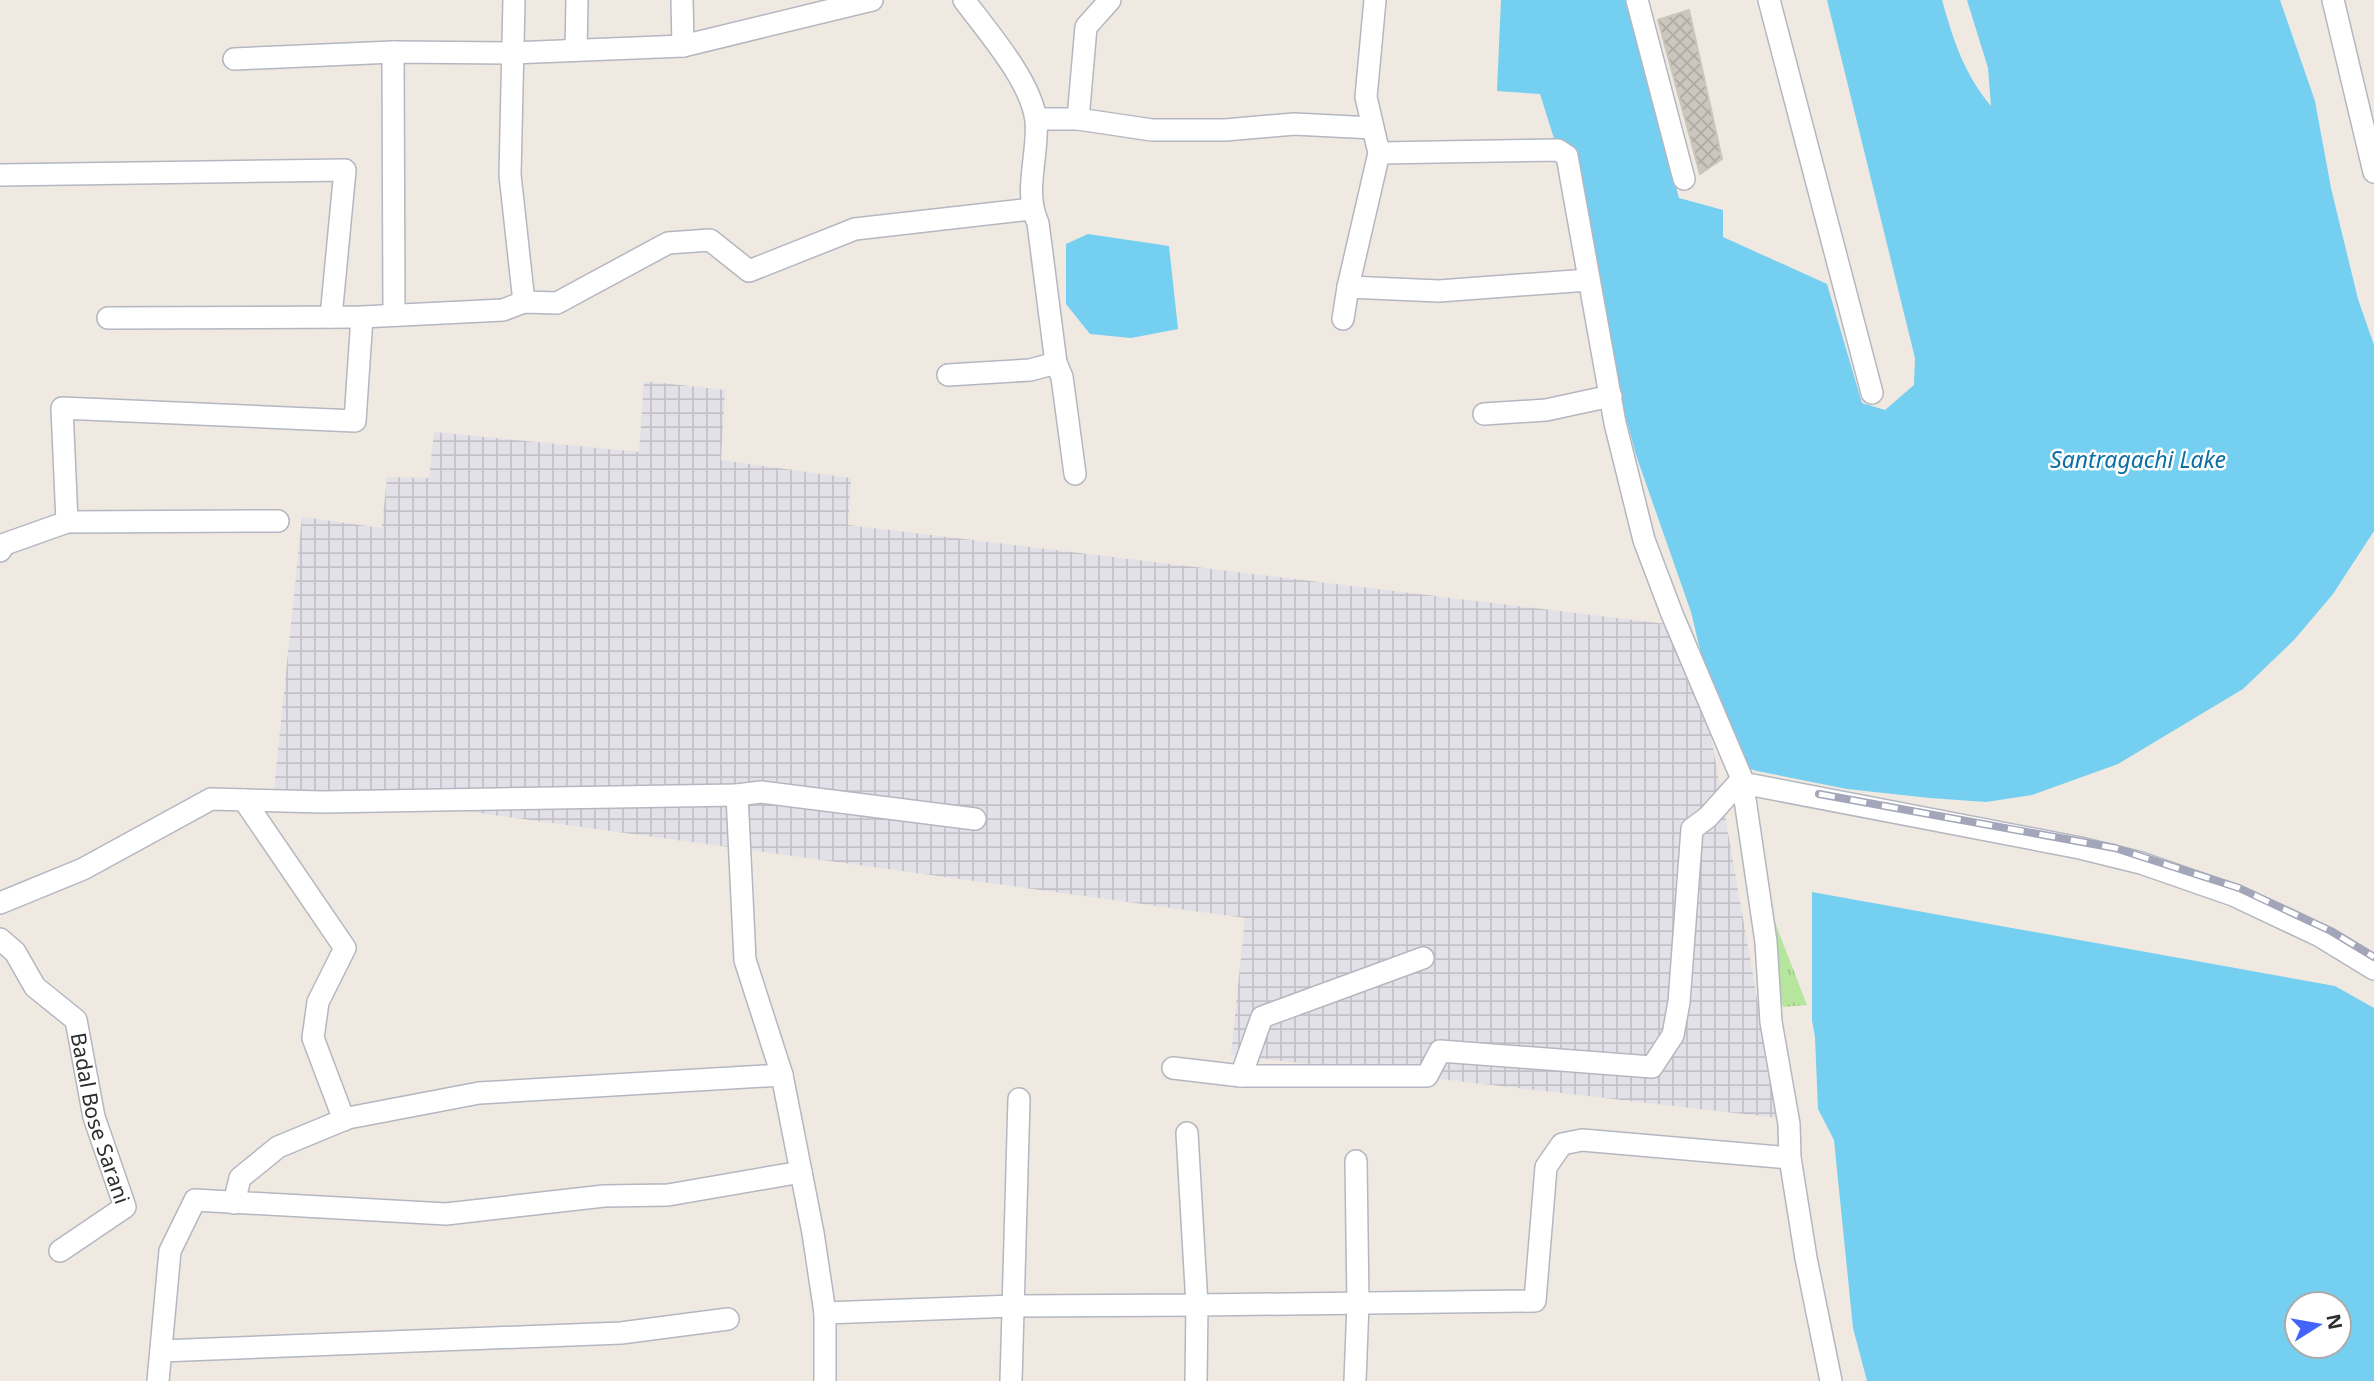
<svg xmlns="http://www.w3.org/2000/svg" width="2374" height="1381" font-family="'Noto Sans',sans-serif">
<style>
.industrial{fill:url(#industrial-grid)}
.park{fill:url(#park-tufts)}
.water{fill:#75cff0;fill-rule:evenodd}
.building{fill:url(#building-cross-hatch);stroke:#cbc5ba;stroke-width:2}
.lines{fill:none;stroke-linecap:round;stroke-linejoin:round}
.street-casing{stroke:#b4b7c1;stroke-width:24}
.street{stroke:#fff;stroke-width:21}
.rail-casing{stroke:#a3a6b8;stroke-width:8}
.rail{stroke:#fff;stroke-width:5;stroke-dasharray:16;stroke-linecap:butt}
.labels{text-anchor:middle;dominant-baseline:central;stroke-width:5;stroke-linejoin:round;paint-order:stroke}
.street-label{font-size:21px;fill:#2e2e2e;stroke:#fff}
.water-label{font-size:23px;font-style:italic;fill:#0d6fa3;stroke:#fff}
</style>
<defs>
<pattern id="industrial-grid" width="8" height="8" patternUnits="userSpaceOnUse" patternTransform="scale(1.75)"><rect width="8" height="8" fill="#e3e1e8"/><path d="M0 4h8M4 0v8" fill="none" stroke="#c3c1c7"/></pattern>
<pattern id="park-tufts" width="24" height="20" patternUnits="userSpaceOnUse" patternTransform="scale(1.75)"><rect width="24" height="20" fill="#b6e59e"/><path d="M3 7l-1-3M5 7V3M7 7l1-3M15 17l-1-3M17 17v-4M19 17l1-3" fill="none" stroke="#9dc588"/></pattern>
<pattern id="building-cross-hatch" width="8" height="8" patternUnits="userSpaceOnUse" patternTransform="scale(1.75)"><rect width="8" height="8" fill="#cbc7bf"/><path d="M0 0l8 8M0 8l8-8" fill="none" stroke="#afaba4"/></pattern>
</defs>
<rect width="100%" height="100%" fill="#efe9e1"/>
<path class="industrial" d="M644 381 725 390 721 460 851 478 848 525 1692 627 1778 1118 1231 1055 1245 918 391 801 274 789 302 517 382 528 387 477 429 478 434 432 639 452Z"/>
<path class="park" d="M1764 894 1807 1005 1783 1007 1766 942Z"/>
<g class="water">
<path d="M1501 0H1625L1679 198 1723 210V237L1827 284 1862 403 1885 410 1914 385 1915 358 1827 0H1942C1953 39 1964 74 1991 106L1988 68 1967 0H2280L2315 101 2331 188 2358 299 2374 345V531L2333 594 2294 640 2243 689 2118 764 2032 795 1986 802 1930 798 1847 789 1757 771 1727 762 1691 612 1636 455 1606 343 1587 243 1540 94 1497 91Z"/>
<path d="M1088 234 1169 246 1178 329 1131 338 1090 334 1066 304V244Z"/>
<path d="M1812 892 2335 986 2374 1008V1381H1867L1853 1328 1834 1140 1818 1109 1815 1037 1812 1020ZM2297 1304H2339V1346H2297Z"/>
</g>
<path class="building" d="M1689 10 1722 159 1700 174 1658 20Z"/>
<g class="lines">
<g class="street-casing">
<g id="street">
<path d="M514 0 510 175 524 302"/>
<path d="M682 0 683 46"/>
<path d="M964 0C987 31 1032 82 1036 121 1039 154 1023 192 1038 223L1056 363 1062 377 1075 474"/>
<path d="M1637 0 1684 179"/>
<path d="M1769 0 1872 393"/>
<path d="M2333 0 2374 172"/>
<path d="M576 50 577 0"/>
<path d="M234 59 393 52"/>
<path d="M1036 119H1078L1152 130H1225L1294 124 1373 128"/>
<path d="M1078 119 1086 27 1110 0"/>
<path d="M1379 153 1558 150 1567 156 1615 423 1644 540 1672 614 1742 779 1766 942 1771 1022 1789 1124 1790 1158 1806 1258 1831 1381"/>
<path d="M0 175 345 170 331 317"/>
<path d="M1348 287 1439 291 1588 280"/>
<path d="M394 315 393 52 512 53 683 46 872 0"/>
<path d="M108 318 362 317 503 310 524 302 557 303 668 243 710 240 749 271 855 229 1031 209"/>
<path d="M1343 319 1348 287 1379 153 1366 97 1375 0"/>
<path d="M948 375 1030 370 1056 363"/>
<path d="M1484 414 1546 410 1611 396"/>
<path d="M67 522 62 408 355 421 362 317"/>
<path d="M0 551 5 544 67 522 278 521"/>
<path d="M1742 783 2080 848 2141 863 2233 895 2320 936 2374 969"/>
<path d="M244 800 345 948 318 1002 313 1038 344 1120"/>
<path d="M0 903 83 869 211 799 323 802 737 795"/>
<path id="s1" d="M0 939 15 952 35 987 76 1020 94 1117 125 1207 60 1251"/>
<path d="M1423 958 1262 1017 1241 1076H1427L1440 1051 1652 1067 1673 1035 1679 1002 1692 829 1708 817 1742 779"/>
<path d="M1173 1068 1241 1076"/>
<path d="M234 1203 240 1178 278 1147 348 1118 479 1093 782 1075"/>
<path d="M825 1313 813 1233 782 1075 745 960 737 795 761 792 975 819"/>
<path d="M161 1351 621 1333 728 1319"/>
<path d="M158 1381 170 1251 195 1200 446 1214 604 1196 668 1195 801 1172"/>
<path d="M825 1381V1313L1013 1306 1197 1305 1187 1133"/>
<path d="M1011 1381 1019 1099"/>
<path d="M1196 1381 1197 1305 1535 1301 1546 1167 1562 1144 1582 1140 1790 1158"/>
<path d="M1355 1381 1358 1303 1356 1161"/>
</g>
</g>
<use href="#street" class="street"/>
<g class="rail-casing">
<path id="rail" d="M1819 794 2115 848 2239 888 2331 931 2374 957"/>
</g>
<use href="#rail" class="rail"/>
</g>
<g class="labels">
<g class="street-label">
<text stroke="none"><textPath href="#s1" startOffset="214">Badal Bose Sarani</textPath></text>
</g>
<g class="water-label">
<text x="2138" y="459">Santragachi Lake</text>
</g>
</g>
<g transform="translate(2318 1325) rotate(79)"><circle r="33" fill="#ffffff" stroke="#ababab" stroke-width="2"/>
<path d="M0-5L12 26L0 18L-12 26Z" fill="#4264fb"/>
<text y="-10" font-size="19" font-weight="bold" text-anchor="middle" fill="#2e2e2e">N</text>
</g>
</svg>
